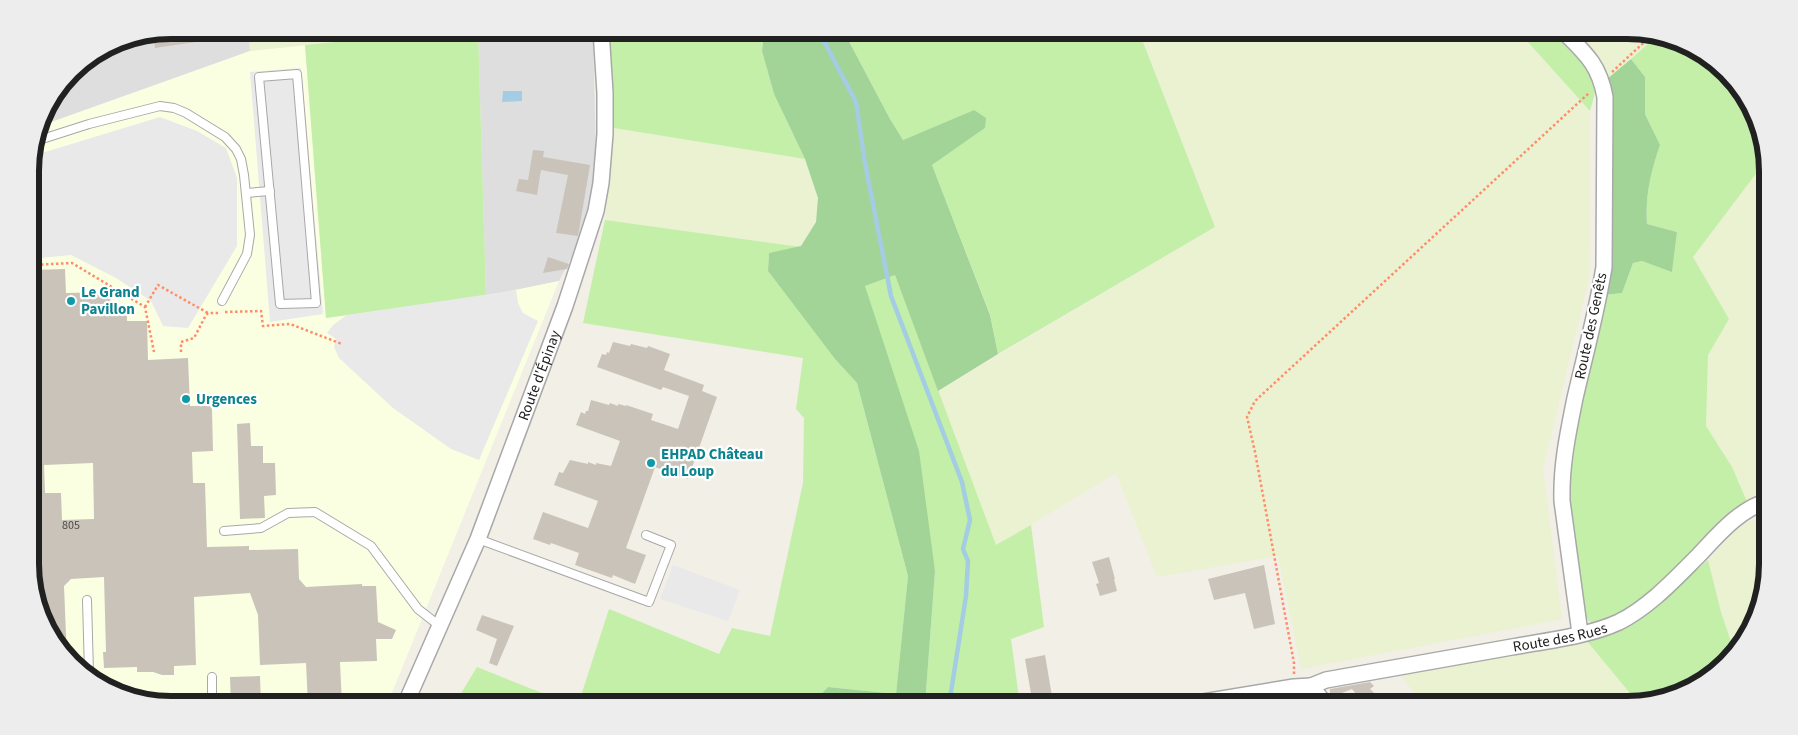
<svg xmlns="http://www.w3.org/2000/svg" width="1798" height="735" font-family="'Source Sans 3',sans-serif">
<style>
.residential{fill:#dfdede}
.education{fill:#fbffe2}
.farmland{fill:#ebf2d1}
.grass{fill:#c3efa9}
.forest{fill:#a2d498}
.parking{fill:#e9e9e9}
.water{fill:#a4cce3}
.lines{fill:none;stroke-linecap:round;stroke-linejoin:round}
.stream{stroke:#a4cce3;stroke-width:4.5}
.building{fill:#cac3b9;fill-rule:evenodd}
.lane-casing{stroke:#a8a8a8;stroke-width:10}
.street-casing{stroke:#a8a8a8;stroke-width:18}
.path{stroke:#ff8d6a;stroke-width:2.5;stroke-dasharray:2.5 2.5;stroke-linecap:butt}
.lane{stroke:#fff;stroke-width:8}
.street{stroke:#fff;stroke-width:15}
.culture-dot{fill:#0f9aa8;stroke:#fff;stroke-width:2}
.labels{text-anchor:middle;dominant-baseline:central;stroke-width:4.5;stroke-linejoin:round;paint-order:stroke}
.number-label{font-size:12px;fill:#4b4a47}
.culture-label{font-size:15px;font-weight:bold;fill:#0d838f;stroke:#fff;text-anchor:start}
.street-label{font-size:15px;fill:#212121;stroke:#fff}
.rim{fill:none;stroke:#212121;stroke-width:6}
</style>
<rect width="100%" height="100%" fill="#f2efe6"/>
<g class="residential">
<path d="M170 30H249L250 51 39 130 45 108 78 65 117 41Z"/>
<path d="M478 30H593L596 159 585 231 559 281 486 296Z"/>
</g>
<path class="education" d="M305 45 326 318 486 296 559 281 387 705H170L125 697 65 657 33 592 30 161 40 126 250 51Z"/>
<g class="farmland">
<path d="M249 30H455L250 51Z"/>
<path d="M1156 30H1517L1590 111 1589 278 1543 469 1562 619 1301 669 1278 556 1157 577 1116 473 996 546 938 391 1215 227 1143 41Z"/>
<path d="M1569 30H1628L1658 35 1607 79Z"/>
<path d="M614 128 805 159 818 198 816 222 801 247 605 220Z"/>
<path d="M1767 159 1768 497 1748 504 1732 467 1706 426 1708 355 1729 319 1693 257Z"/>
<path d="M1768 514V565L1760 610 1733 648 1721 613 1708 560 1739 527 1760 517Z"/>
<path d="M1586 640 1639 704 1423 705 1399 673Z"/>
<path d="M1300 695 1308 705H1286Z"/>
</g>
<g class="grass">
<path d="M455 30H478L486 296 326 318 305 45Z"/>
<path d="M610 30H764L762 51 774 94 805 159 614 128Z"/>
<path d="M843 30H1156L1143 42 1215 227 998 354 990 314 932 165 985 128 974 110 903 140 890 119Z"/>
<path d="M1517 30H1555L1576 50 1598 82 1590 111Z"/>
<path d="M1658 35 1673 38 1739 85 1767 152V159L1693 257 1729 319 1708 355 1706 426 1732 467 1748 504 1638 605 1595 626 1588 620 1581 608 1565 479 1604 295 1622 293 1633 263 1642 261 1672 271 1677 232 1647 224C1645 196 1651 171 1660 145L1645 114V77L1631 59Z"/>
<path d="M605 220 801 247 769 253 768 271 835 359 857 383 908 576 896 694 828 687 811 705H578L609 609 719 654 732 628 770 636 803 483 804 418 796 409 803 358 583 323Z"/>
<path d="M895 275 996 545 1031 525 1044 627 1011 639 1020 705H925L935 571 865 286Z"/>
<path d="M1708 560 1721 612 1733 648 1713 676 1639 704 1586 640 1656 604Z"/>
<path d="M477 667 572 705H454Z"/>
</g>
<g class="forest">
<path d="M764 30H843L890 119 903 140 974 110 986 118 985 128 932 165 990 315 998 354 938 391 895 275 865 286 919 451 935 571 925 705H811L828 687 896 694 908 576 857 383 835 359 768 271 769 253 801 246 816 222 818 198 805 159 774 94 762 51Z"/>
<path d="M1631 59 1645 77V114L1660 145C1651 171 1645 196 1647 224L1677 232 1672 272 1642 261 1633 263 1622 293 1604 295 1607 79Z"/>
</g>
<g class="parking">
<path d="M301 68 323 314 270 322 250 72Z"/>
<path d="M160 117 197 131 226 148 237 178V246L188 328 163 326 151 301 116 278 71 255 31 259 30 161 32 156Z"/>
<path d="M516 290 518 303 523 313 538 321 479 460 451 449 393 408 339 358 334 347 336 339 327 333 333 325 347 315Z"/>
<path d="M673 565 740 590 728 621 660 599Z"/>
</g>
<path class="water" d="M503 91H522V101L502 102Z"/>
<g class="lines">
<path class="stream" d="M818 30 856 102 865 163 891 296 962 482 970 520 963 549 968 561 966 596 949 705"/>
</g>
<g class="building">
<path d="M170 30H229L230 37 155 48 153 33Z"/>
<path d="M533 150 544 151 543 157 590 165 578 236 556 233 568 175 541 170 537 195 516 191 519 179 528 180Z"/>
<path d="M548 257 569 264 567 269 543 273Z"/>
<path d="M65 269 66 293 110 292 111 310 127 309V321H147L148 360 188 358 190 406H211L212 410 213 451 192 452 193 483H205L207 547 249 546V550L298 549 299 579 306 587 362 584V586H376L378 622 396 630 392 639H376L377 661 340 662 342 705H308L306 663 260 665 258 615 250 593 194 597 196 665 174 666V675H162L153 672H137V667L104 668 103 652H106L104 577 71 579 64 586 67 659 65 657 33 592 31 270ZM93 463 94 519 62 520 61 493H45L44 465Z"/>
<path d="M613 342 630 346 631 344 647 348 648 346 670 354 664 370 704 385 702 391 717 397 688 479 655 467 626 548 646 555 635 584 613 575 612 578 575 565 579 553 551 543 550 545 533 539 543 512 588 528 598 501 554 485 559 472 563 473 570 460 588 464V462L596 465V463L611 466 620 441 576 425 581 412 585 414 586 411H588L591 400 609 405 610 403 618 406V404L626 406V405L653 414 651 420 678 429 689 396 663 387 661 390 597 367 602 354 606 355 607 352 609 353Z"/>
<path d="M250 423 251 446H263V463H275L276 495 264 496 265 518 240 519 237 424Z"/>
<path d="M1109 557 1115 579H1114L1117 591 1100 596 1096 584 1099 583 1092 562Z"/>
<path d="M1264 565 1275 624 1254 629 1245 593 1214 600 1208 579Z"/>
<path d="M482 615 514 626 497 666 489 663 497 639 476 630Z"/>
<path d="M1045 655 1053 702 1033 705 1025 659Z"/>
<path d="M260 676 261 705H231L230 677Z"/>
<path d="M1370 682 1374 686 1370 689 1387 705H1365L1352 689 1332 697 1330 695V689Z"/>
</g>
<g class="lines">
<g class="lane-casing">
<g id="lane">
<path d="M297 74 316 303 280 304 259 77Z"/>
<path d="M36 141 89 124 160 106 174 108 186 113 225 137 236 149 241 159 244 175 250 235 247 254 222 301"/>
<path d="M246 193 270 191"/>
<path d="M224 531 261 528 288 513 315 512 371 546 418 609 441 627"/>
<path d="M478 539 649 602 671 545 646 535"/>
<path d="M87 600 89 673"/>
<path d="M124 697 212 705"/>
<path d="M212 705V677"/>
</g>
</g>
<g class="street-casing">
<g id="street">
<path d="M1562 30C1585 53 1599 64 1605 97L1604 267C1597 311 1585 355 1575 398 1568 433 1561 465 1562 501L1580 633"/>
<path id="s1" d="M1311 686 1326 680C1388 669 1450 658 1512 647 1545 641 1589 636 1619 622 1649 607 1674 580 1697 557 1717 536 1739 509 1768 501"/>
<path id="s2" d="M405 705 478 539 565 306 596 211 601 183 605 134V93L601 30"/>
<path d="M1185 705 1294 687 1311 686 1326 705"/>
</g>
</g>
<g class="path">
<path d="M1612 72 1653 34"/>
<path d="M31 265 72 263 145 307 154 352"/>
<path d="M145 307 158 285 208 313"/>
<path d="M225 312 261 311 263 326 290 324 342 344"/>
<path d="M181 352V342L194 338 206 315 208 313H220"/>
<path d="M1294 674V663L1255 452 1247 417 1255 401 1589 93"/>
</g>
<use href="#lane" class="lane"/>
<use href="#street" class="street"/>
</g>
<g class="culture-dot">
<circle cx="71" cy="301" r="5"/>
<circle cx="186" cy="399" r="5"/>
<circle cx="651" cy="463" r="5"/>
</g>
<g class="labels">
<g class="number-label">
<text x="71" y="525">805</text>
</g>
<g class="culture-label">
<text x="81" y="292">Le Grand<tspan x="81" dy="17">Pavillon</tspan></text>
<text x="196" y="399">Urgences</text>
<text x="661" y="454">EHPAD Château<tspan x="661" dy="17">du Loup</tspan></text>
</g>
<g class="street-label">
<text transform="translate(1591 326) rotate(-78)">Route des Genêts</text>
<text stroke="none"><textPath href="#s2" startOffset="356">Route d'Épinay</textPath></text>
<text stroke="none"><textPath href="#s1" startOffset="254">Route des Rues</textPath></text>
</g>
</g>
<path d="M0 0H1798V735H0ZM171 39H1627A132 132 0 0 1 1759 171V564A132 132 0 0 1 1627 696H171A132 132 0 0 1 39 564V171A132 132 0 0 1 171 39Z" fill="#ededed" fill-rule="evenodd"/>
<path class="rim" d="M171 39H1627A132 132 0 0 1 1759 171V564A132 132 0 0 1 1627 696H171A132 132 0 0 1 39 564V171A132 132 0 0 1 171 39Z"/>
</svg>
